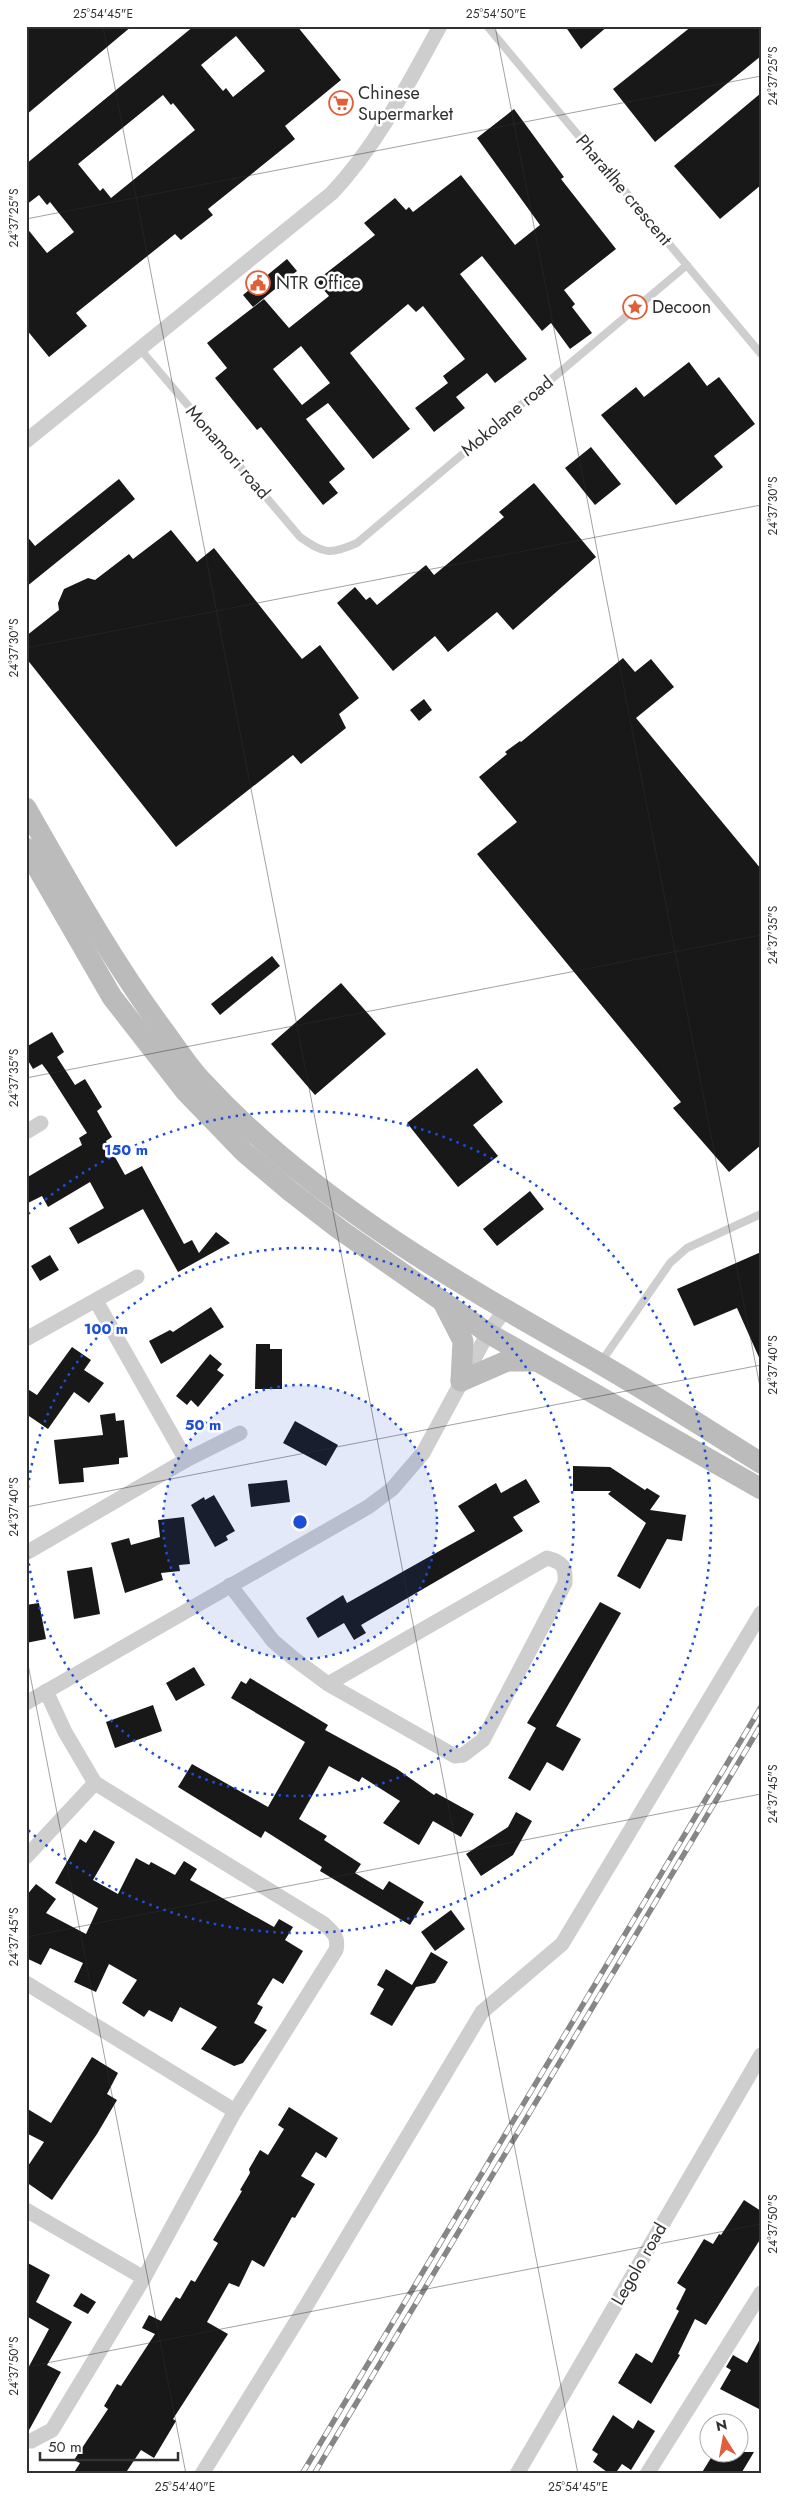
<svg xmlns="http://www.w3.org/2000/svg" width="787" height="2500" font-family="Jost,sans-serif">
<style>
.building{fill:#181818;fill-rule:evenodd}
.lines{fill:none;stroke-linecap:round;stroke-linejoin:round}
.service{stroke:#cecece;stroke-width:8}
.minor{stroke:#cecece;stroke-width:15}
.secondary{stroke:#bbb;stroke-width:21}
.rail-casing{stroke:#868686;stroke-width:5.5}
.rail{stroke:#fff;stroke-width:4;stroke-dasharray:11;stroke-linecap:butt}
.ticks{fill:none;stroke:#313131;stroke-width:1;stroke-opacity:0.45}
.ring{fill:none;stroke:#1d4ed8;stroke-width:2.5;stroke-dasharray:2.5 5}
.labels{text-anchor:middle;dominant-baseline:central;stroke-width:5;stroke-linejoin:round;paint-order:stroke}
.poi-label{font-size:18px;fill:#313131;stroke:#fff;text-anchor:start}
.street-label{font-size:18px;fill:#313131;stroke:#fff}
.centre{fill:#1d4ed8;stroke:#fff;stroke-width:2.5}
.ring-label{font-size:15px;text-anchor:middle;font-weight:bold;fill:#1d4ed8;stroke:#fff;stroke-width:5;stroke-linejoin:round;paint-order:stroke}
.neatline{fill:none;stroke:#313131;stroke-width:2}
.ticks-label{font-size:12px;text-anchor:middle;fill:#313131}
</style>
<rect width="100%" height="100%" fill="#fff"/>
<g class="building">
<path d="M26 26H132L26 115Z"/>
<path d="M194 26H297L341 80 285 126 295 139 208 209 213 215 181 240 175 234 76 313 87 326 49 357 26 329V227L47 253 74 232 50 202 47 205 39 195 26 205V164ZM236 36 265 71 233 97 226 88 223 91 201 65ZM163 95 171 105 173 103 195 130 111 198 103 188 100 191 78 164Z"/>
<path d="M565 26H608L581 49Z"/>
<path d="M692 26H761V56L655 142 613 89Z"/>
<path d="M761 93V185L720 219 674 166Z"/>
<path d="M514 109 564 177 561 179 616 249 564 290 575 304 572 307 592 333 570 349 551 323 542 331 482 256 460 274 527 359 495 383 487 373 456 397 465 408 434 432 415 408 448 383 443 376 465 359 423 306 416 312 408 304 350 353 410 429 373 459 328 403 306 419 345 469 329 482 338 493 323 505 261 427 257 430 215 378 227 368 207 343 264 299 289 328 329 296 316 281 375 235 364 223 395 198 406 210 409 207 413 212 461 175 515 245 540 225 477 138ZM301 346 330 383 302 405 273 369Z"/>
<path d="M287 259 297 271 253 307 243 295Z"/>
<path d="M689 362 707 386 719 377 755 424 714 456 723 467 676 505 601 415 636 387 644 397Z"/>
<path d="M591 447 621 484 595 505 565 468Z"/>
<path d="M119 479 135 499 26 587V535L35 546Z"/>
<path d="M534 483 596 557 513 630 497 612 448 652 435 636 393 671 337 603 355 587 366 600 370 597 377 605 426 565 434 575 504 517 499 512Z"/>
<path d="M171 530 197 562 214 548 302 659 320 645 359 698 339 714 346 728 301 764 293 755 176 847 26 658V636L59 610 58 603 64 589 88 578 95 580 129 554 133 559Z"/>
<path d="M623 658 635 672 651 659 674 687 636 718 761 869V1145L729 1172 673 1108 681 1102 477 854 517 822 479 777 507 754 505 752 520 741 521 742Z"/>
<path d="M424 699 432 710 419 721 410 710Z"/>
<path d="M272 956 280 966 220 1015 211 1004Z"/>
<path d="M341 983 386 1034 315 1095 271 1044Z"/>
<path d="M52 1032 64 1052 57 1057 75 1085 85 1079 102 1107 97 1111 112 1137 106 1141 125 1175 142 1166 184 1244 192 1240 199 1253 216 1232 230 1243 178 1272 143 1209 78 1244 69 1228 104 1208 90 1182 48 1207 42 1196 26 1204V1178L82 1145 79 1138 87 1133 48 1072 42 1064 33 1069 26 1057V1047Z"/>
<path d="M477 1068 503 1102 473 1125 498 1156 458 1187 407 1123Z"/>
<path d="M530 1191 544 1209 497 1246 483 1229Z"/>
<path d="M761 1252V1362L737 1308 694 1326 677 1289Z"/>
<path d="M50 1255 59 1270 40 1281 31 1266Z"/>
<path d="M211 1307 224 1327 161 1364 149 1341 170 1330 173 1332Z"/>
<path d="M256 1344H270V1349H282V1389H255Z"/>
<path d="M72 1347 91 1360 84 1370 104 1383 89 1403 74 1392 48 1429 26 1414V1388L37 1395Z"/>
<path d="M210 1354 222 1364 217 1370 224 1375 198 1407 191 1400 187 1405 176 1396Z"/>
<path d="M115 1413 116 1421 124 1420 128 1457 119 1458V1464L83 1468 84 1482 59 1484 54 1440 103 1435 100 1415Z"/>
<path d="M295 1421 338 1445 326 1466 283 1443Z"/>
<path d="M573 1466 610 1467 645 1490 647 1488 660 1496 650 1510 686 1515 682 1541 667 1539 640 1589 617 1576 646 1523 608 1494 611 1491H573Z"/>
<path d="M526 1479 540 1502 513 1517 523 1531 361 1625 366 1633 354 1640 344 1623 318 1638 306 1618 343 1595 347 1603 475 1531 458 1506 496 1483 501 1493Z"/>
<path d="M287 1480 290 1502 251 1507 248 1484Z"/>
<path d="M214 1495 235 1531 226 1536 228 1540 215 1547 191 1505 204 1497 205 1500Z"/>
<path d="M184 1517 190 1564 179 1565 180 1571 161 1573 163 1580 125 1593 111 1543 129 1538 131 1545 160 1537 158 1520Z"/>
<path d="M92 1567 100 1614 74 1619 67 1571Z"/>
<path d="M600 1602 621 1613 556 1726 581 1739 563 1771 547 1762 530 1791 508 1778 536 1728 527 1723Z"/>
<path d="M39 1603 46 1639 26 1643V1605Z"/>
<path d="M194 1667 205 1685 176 1701 166 1683Z"/>
<path d="M250 1678 328 1725 325 1730 397 1769 434 1795 436 1793 474 1814 461 1837 433 1821 419 1845 383 1823 400 1801 362 1777 359 1782 329 1766 299 1819 327 1836 324 1840 361 1864 355 1873 383 1890 389 1881 424 1902 410 1925 320 1871 322 1867 265 1831 261 1838 178 1787 192 1764 268 1807 305 1742 231 1698 241 1681 246 1684Z"/>
<path d="M153 1705 162 1731 115 1748 106 1722Z"/>
<path d="M516 1812 532 1821 513 1855 481 1876 466 1854 508 1827Z"/>
<path d="M94 1830 115 1842 93 1880 118 1894 136 1858 149 1865 151 1862 175 1875 184 1861 197 1869 190 1880 274 1927 279 1919 293 1927 285 1940 303 1951 283 1984 273 1978 257 2004 263 2007 254 2023 267 2030 243 2063 234 2066 201 2049 217 2027 180 2007 172 2022 149 2010 144 2017 122 2003 137 1980 109 1964 96 1992 74 1982 83 1963 50 1948 41 1965 26 1958V1896L36 1884 56 1899 46 1913 86 1934 98 1908 55 1883 80 1839 86 1843Z"/>
<path d="M451 1910 465 1929 435 1951 421 1932Z"/>
<path d="M431 1952 448 1962 435 1983 416 1987 392 2026 370 2014 384 1989 377 1985 386 1969 412 1985Z"/>
<path d="M92 2057 118 2073 107 2094 117 2100 97 2134 52 2200 26 2182V2169L44 2142 26 2133V2108L51 2123Z"/>
<path d="M289 2107 338 2138 326 2158 316 2152 301 2176 315 2184 295 2218 292 2217 264 2267 252 2260 239 2287 229 2283 207 2322 228 2334 173 2419 176 2421 154 2458 141 2450 125 2474H73L80 2463 74 2460 108 2409 104 2406 117 2384 121 2386 155 2334 142 2328 149 2315 161 2321 176 2297 180 2299 191 2280 195 2282 218 2243 213 2240 242 2191 240 2190 250 2173 249 2169 260 2150 268 2155 284 2129 278 2125Z"/>
<path d="M744 2200 761 2211V2238L706 2325 695 2319 678 2354 680 2355 651 2404 618 2383 636 2353 652 2363 679 2311 676 2309 686 2289 677 2283 704 2239 713 2244 719 2234 721 2235Z"/>
<path d="M26 2262 50 2275 36 2302 72 2322 47 2365 61 2372 28 2432H26V2372L49 2329 28 2317 26 2320Z"/>
<path d="M81 2293 96 2302 88 2314 73 2306Z"/>
<path d="M761 2337V2410L720 2389 731 2370 726 2367 733 2355 747 2363Z"/>
<path d="M613 2415 633 2429 638 2420 655 2431 631 2470 622 2464 615 2474H610L593 2462 598 2454 592 2450Z"/>
<path d="M731 2452H754L742 2472 746 2474H701L714 2453 726 2461Z"/>
</g>
<g class="lines">
<g class="service">
<path d="M487 26 761 354"/>
<path d="M140 349 300 537C324 554 330 555 357 543L687 265"/>
<path d="M601 1362 670 1263 687 1248 761 1214"/>
</g>
<g class="minor">
<path d="M26 441 332 193C378 144 408 84 440 26"/>
<path d="M26 1132 41 1123"/>
<path d="M96 1301 186 1460"/>
<path d="M26 1339 137 1277"/>
<path d="M26 1553 186 1460 240 1433"/>
<path d="M230 1585 273 1641 293 1658 328 1684 455 1756 463 1755 483 1740 565 1583C566 1567 563 1562 547 1558L328 1684"/>
<path d="M26 1703 368 1507 392 1489 423 1453 488 1333 504 1311"/>
<path d="M26 1857 95 1783"/>
<path d="M26 1983 235 2111"/>
<path d="M26 2210 144 2278"/>
<path d="M26 2441H31L52 2430 144 2278 235 2111 336 1950C339 1937 333 1932 324 1924L95 1783 65 1732 46 1691"/>
<path d="M202 2474 306 2306 482 2012 562 1944 761 1613"/>
<path d="M517 2474 761 2055"/>
<path d="M647 2474 761 2293"/>
</g>
<g class="secondary">
<path d="M26 808C70 885 112 961 164 1031 176 1047 187 1065 201 1080 312 1201 456 1282 597 1362 653 1394 706 1429 761 1463"/>
<path d="M26 848 112 997 186 1092 244 1152 290 1191 339 1229 488 1333 761 1489"/>
<path d="M444 1304 463 1341 461 1381"/>
<path d="M461 1381 507 1361H534"/>
</g>
<g class="rail-casing">
<g id="rail">
<path d="M302 2474 761 1707"/>
<path d="M314 2474 761 1725"/>
</g>
</g>
<use href="#rail" class="rail"/>
</g>
<path class="ticks" d="M103 26 578 2474M495 26 761 1392M26 219 761 76M26 648 761 505M26 1078 761 935M26 1507 761 1365M26 1654 186 2474M26 1937 761 1794M26 2367 761 2224"/>
<circle cx="300" cy="1522" r="137" fill="#1d4ed8" fill-opacity=".12"/>
<g class="ring">
<circle cx="300" cy="1522" r="137"/>
<path d="M26 1510A274 274 0 1 1 26 1534"/>
<path d="M28 1214A411 411 0 1 1 28 1830"/>
</g>
<defs>
<g id="supermarket-ring" transform="scale(1.25)"><circle r="9.5" fill="#fff" stroke="#df5f3b" stroke-width="1.5"/><path d="M-6-5.5h2.5l.6 2H6L4.5 2H-2.5L-4.4-4H-6ZM-1.5 3.2a1.3 1.3 0 1 0 .1 0ZM3 3.2a1.3 1.3 0 1 0 .1 0Z" fill="#df5f3b"/></g>
<g id="civic-ring" transform="scale(1.25)"><circle r="9.5" fill="#fff" stroke="#df5f3b" stroke-width="1.5"/><path d="M-.6-6.5H3V-4.5H.6V-3L4-1V1h2V6H-6V1h2V-1L-.6-3ZM-1.2 2.5V6h2.4V2.5Z" fill="#df5f3b"/></g>
<g id="sight-ring" transform="scale(1.25)"><circle r="9.5" fill="#fff" stroke="#df5f3b" stroke-width="1.5"/><path d="M0-6L1.8-2.2L6-1.7L2.9 1.2L3.7 5.4L0 3.3L-3.7 5.4L-2.9 1.2L-6-1.7L-1.8-2.2Z" fill="#df5f3b"/></g>
</defs>
<g fill-rule="evenodd">
<use href="#supermarket-ring" x="341" y="103"/>
<use href="#civic-ring" x="258" y="283"/>
<use href="#sight-ring" x="635" y="307"/>
</g>
<g class="labels">
<g class="poi-label">
<text x="358" y="93">Chinese<tspan x="358" dy="21">Supermarket</tspan></text>
<text x="276" y="283">NTR Office</text>
<text x="652" y="307">Decoon</text>
</g>
<g class="street-label">
<text transform="translate(624 190) rotate(50)">Pharatlhe crescent</text>
<text transform="translate(507 416) rotate(-40)">Mokolane road</text>
<text transform="translate(228 452) rotate(49)">Monamori road</text>
<text transform="translate(639 2264) rotate(-60)">Legolo road</text>
</g>
</g>
<circle cx="300" cy="1522" r="8" class="centre"/>
<g class="ring-label">
<text x="126" y="1155">150 m</text>
<text x="106" y="1334">100 m</text>
<text x="203" y="1430">50 m</text>
</g>
<rect width="787" height="2500" fill="none" stroke="#ffffff" stroke-width="55"/>
<g transform="translate(724 2438) rotate(349)"><circle r="24" fill="#ffffff" stroke="#adadad"/>
<path d="M0-4L9 19L0 12L-9 19Z" fill="#df5f3b"/>
<text y="-8" font-size="14" font-weight="bold" text-anchor="middle" fill="#313131">N</text>
</g>
<path d="M40 2452v8h138v-8" fill="none" stroke="#313131" stroke-width="2.5"/>
<text x="48" y="2452" font-size="15" fill="#313131" stroke="#ffffff" stroke-width="4" paint-order="stroke">50 m</text>
<rect x="28" y="28" width="732" height="2444" class="neatline"/>
<g class="ticks-label">
<text x="103" y="18">25°54'45"E</text>
<text x="496" y="18">25°54'50"E</text>
<text transform="translate(773 76) rotate(-90)" y="4">24°37'25"S</text>
<text transform="translate(14 218) rotate(-90)" y="4">24°37'25"S</text>
<text transform="translate(773 506) rotate(-90)" y="4">24°37'30"S</text>
<text transform="translate(14 648) rotate(-90)" y="4">24°37'30"S</text>
<text transform="translate(773 935) rotate(-90)" y="4">24°37'35"S</text>
<text transform="translate(14 1078) rotate(-90)" y="4">24°37'35"S</text>
<text transform="translate(773 1365) rotate(-90)" y="4">24°37'40"S</text>
<text transform="translate(14 1507) rotate(-90)" y="4">24°37'40"S</text>
<text transform="translate(773 1794) rotate(-90)" y="4">24°37'45"S</text>
<text transform="translate(14 1937) rotate(-90)" y="4">24°37'45"S</text>
<text transform="translate(773 2224) rotate(-90)" y="4">24°37'50"S</text>
<text transform="translate(14 2366) rotate(-90)" y="4">24°37'50"S</text>
<text x="185" y="2491">25°54'40"E</text>
<text x="578" y="2491">25°54'45"E</text>
</g>
</svg>
